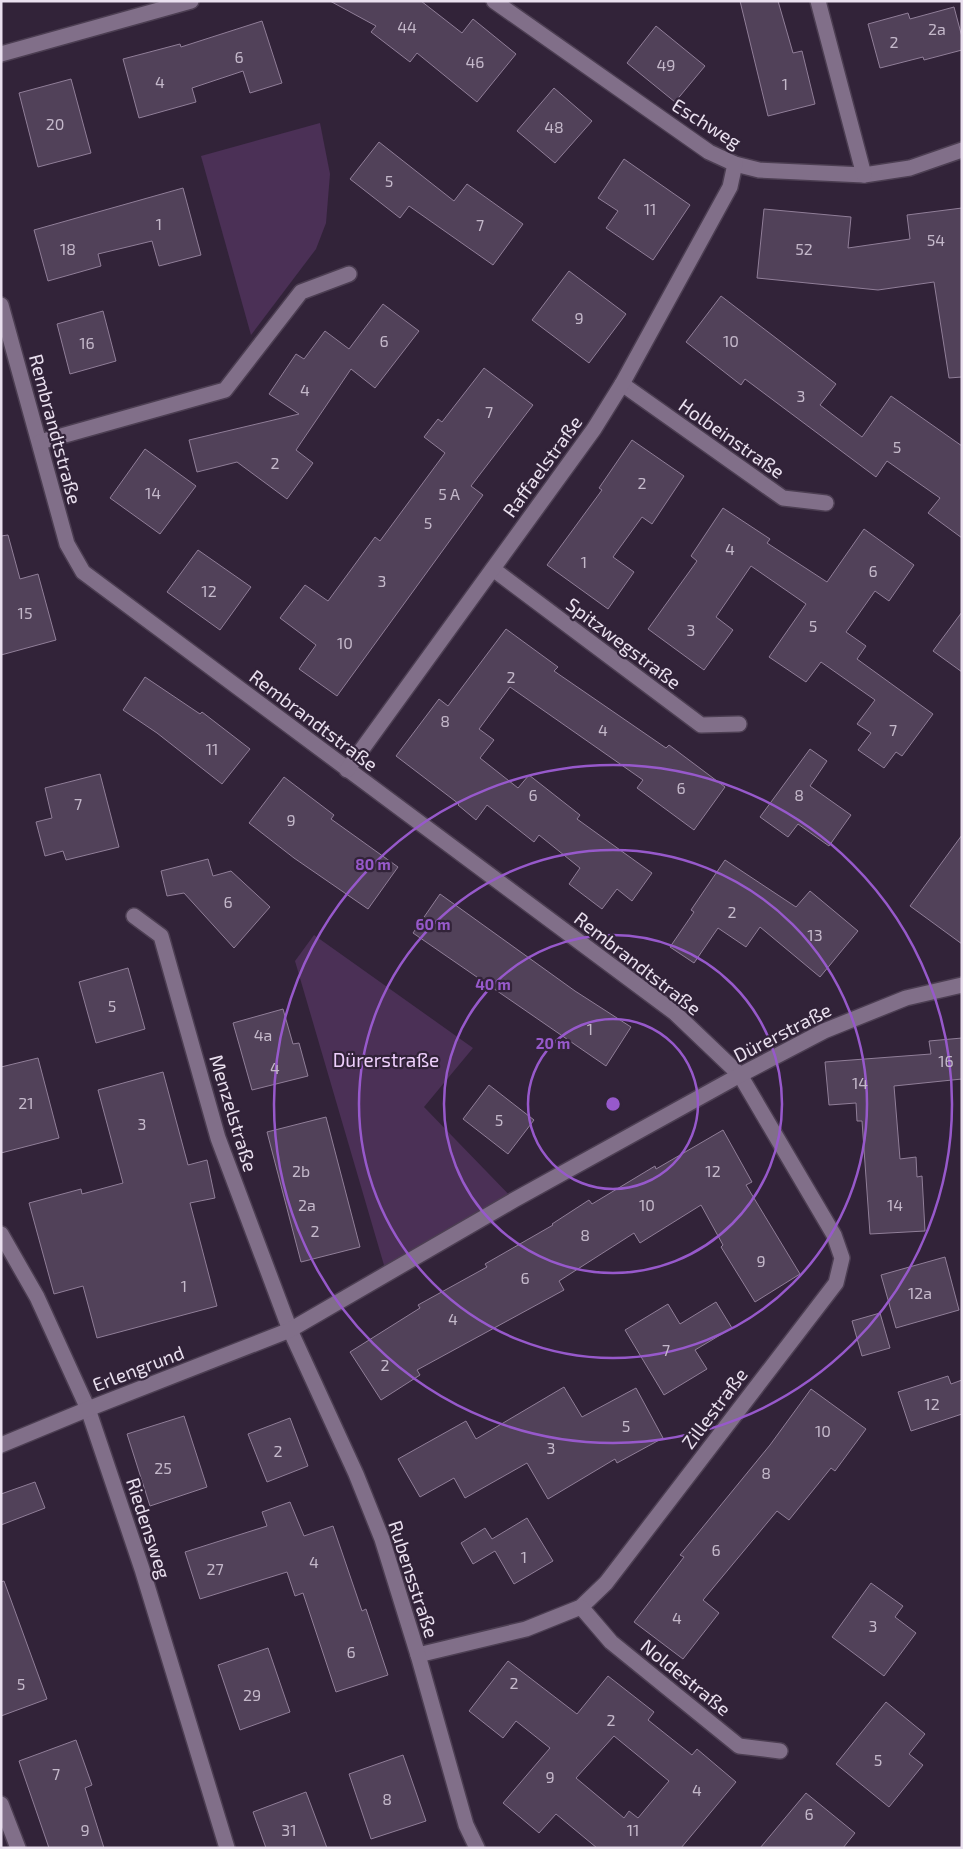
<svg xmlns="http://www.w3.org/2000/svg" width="963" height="1849" font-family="'Exo 2',sans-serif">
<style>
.green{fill:#4b3056}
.building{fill:#514159;stroke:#907e98;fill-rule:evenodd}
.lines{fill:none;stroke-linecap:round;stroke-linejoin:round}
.minor-casing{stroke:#4c3e52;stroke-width:18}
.minor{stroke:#816f89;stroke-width:15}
.ring{fill:none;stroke:#9759cb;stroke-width:2.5}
.labels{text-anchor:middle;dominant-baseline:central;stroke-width:4.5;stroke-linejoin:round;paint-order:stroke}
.number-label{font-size:16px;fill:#c4b8ca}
.street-label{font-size:19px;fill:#eae0ef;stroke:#322339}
.park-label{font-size:19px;fill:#efd0fd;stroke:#322339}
.centre{fill:#9759cb;stroke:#322339;stroke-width:2.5}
.ring-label{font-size:15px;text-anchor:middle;font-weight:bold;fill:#9759cb;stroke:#322339;stroke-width:4.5;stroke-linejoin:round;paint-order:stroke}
</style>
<rect width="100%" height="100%" fill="#322339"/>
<g class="green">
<path d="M320 123 330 174 326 223 316 249 251 335 201 156Z"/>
<path d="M314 935 473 1048 424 1107 514 1200 386 1272 295 961Z"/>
</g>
<g class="building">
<path d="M330 1H421L462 33 473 19 516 54 477 102 417 53 410 62 371 32 376 26Z"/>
<path d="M740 1H778L793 53 802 51 815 104 768 116Z"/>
<path d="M954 7 962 37V50L924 60 923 57 880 68 868 24 908 13 910 19Z"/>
<path d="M262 21 282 83 250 93 243 71 192 88 196 102 139 118 123 59 180 44 181 47Z"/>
<path d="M656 26 705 66 675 102 627 63Z"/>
<path d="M71 79 91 153 38 167 19 93Z"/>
<path d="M554 88 592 121 555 163 517 131Z"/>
<path d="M379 142 454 201 467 184 523 224 493 265 409 206 400 218 350 179Z"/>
<path d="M624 159 690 205 653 260 606 228 618 211 598 198Z"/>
<path d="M183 188 201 255 159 266 152 241 98 254 101 266 48 281 34 230Z"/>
<path d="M962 208V377L949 378 934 282 878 290 757 278 764 209 851 217 848 248 910 239 907 215Z"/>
<path d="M569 271 626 314 589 363 532 320Z"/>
<path d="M721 296 836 384 820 405 862 437 891 396 962 446V538L928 513 940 498 887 461 876 477 745 379 741 385 686 342Z"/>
<path d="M383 304 419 331 375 388 351 369 296 450 313 463 287 499 237 462 197 472 189 440 299 414 269 394 296 354 304 359 325 331 349 349Z"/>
<path d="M103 311 116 361 70 374 57 324Z"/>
<path d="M484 368 533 405 471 486 483 495 337 696 299 669 316 645 280 618 305 585 328 601 375 537 380 541 445 453 424 437 438 419 442 422Z"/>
<path d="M632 440 684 476 652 524 642 517 613 557 634 572 608 609 547 565 602 490 599 488Z"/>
<path d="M145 449 196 486 160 534 110 498Z"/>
<path d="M723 508 770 539 767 543 827 582 864 529 914 565 889 601 875 591 846 632 866 646 857 659 933 714 902 756 896 752 884 768 858 750 871 733 857 724 875 700 821 662 806 682 769 657 806 604 751 566 716 617 733 630 704 670 648 629 697 561 691 556Z"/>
<path d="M8 535 20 579 38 574 56 640 1 655V536Z"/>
<path d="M198 550 251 587 220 630 167 592Z"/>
<path d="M962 612V672L933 651Z"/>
<path d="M506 629 558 667 554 671 666 748 669 745 725 787 694 830 637 788 643 780 510 687 479 729 494 740 480 758 518 788 529 775 580 815 577 819 652 873 632 901 617 889 602 909 569 884 580 868 539 835 534 842 487 805 476 820 458 805 459 804 396 756 439 699 448 706Z"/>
<path d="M145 677 200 714 202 712 250 749 222 784 157 733 123 710Z"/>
<path d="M810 749 827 761 810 786 851 815 829 846 798 824 788 837 760 817Z"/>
<path d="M100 774 119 847 66 860 63 851 45 856 36 822 52 818 45 788Z"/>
<path d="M284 777 334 815 331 819 398 867 368 909 294 858 249 823Z"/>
<path d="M962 835V944L910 906Z"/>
<path d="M208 859 213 876 231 871 270 907 234 948 184 893 167 896 161 871Z"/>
<path d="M725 860 796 907 810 891 858 931 820 977 760 927 746 947 718 928 694 963 670 947 694 912 691 910Z"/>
<path d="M440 894 575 991 631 1027 606 1066 413 933Z"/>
<path d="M128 968 145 1029 96 1043 79 982Z"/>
<path d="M283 1009 293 1044 299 1043 308 1076 252 1090 233 1023Z"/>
<path d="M962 1038V1079L894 1086 900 1159 916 1157 917 1177 922 1176 925 1231 870 1234 862 1121H857L856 1103 829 1105 825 1062 931 1054 929 1041Z"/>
<path d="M38 1058 59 1138 1 1153V1067Z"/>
<path d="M163 1072 188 1165 207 1160 215 1198 190 1203 217 1306 97 1338 83 1286 54 1294 29 1203 81 1189 82 1194 123 1183 98 1090Z"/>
<path d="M489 1085 534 1120 508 1154 463 1119Z"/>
<path d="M326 1117 360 1247 301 1262 267 1132Z"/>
<path d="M723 1130 752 1182 746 1185 800 1274 755 1302 721 1247 723 1245 701 1205 640 1243 634 1233 559 1281 564 1290 417 1370 420 1375 381 1400 350 1352 420 1308 418 1305 487 1267 485 1264 553 1225 552 1224 589 1200 592 1204 655 1166 656 1169Z"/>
<path d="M945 1257 959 1310 896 1328 881 1275Z"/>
<path d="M716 1302 732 1328 695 1350 707 1369 664 1395 625 1330 668 1304 680 1324Z"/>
<path d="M880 1313 890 1348 862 1356 852 1321Z"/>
<path d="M948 1376 951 1384 962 1380V1414L911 1431 898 1392Z"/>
<path d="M564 1387 582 1417 636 1388 663 1438 617 1463 615 1459 548 1499 527 1463 465 1498 454 1478 420 1497 398 1459 466 1421 476 1439Z"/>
<path d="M811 1389 866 1429 835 1471 831 1468 789 1520 777 1511 703 1600 719 1613 683 1659 634 1622 684 1557 680 1555 770 1445Z"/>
<path d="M184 1416 207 1487 150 1506 127 1434Z"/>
<path d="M290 1418 308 1466 267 1482 248 1434Z"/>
<path d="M35 1482 45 1508 1 1525V1494Z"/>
<path d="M290 1502 304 1536 333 1526 362 1611 366 1609 388 1675 336 1692 303 1593 295 1596 287 1572 200 1599 185 1552 267 1526 262 1512Z"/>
<path d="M527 1518 553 1561 514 1584 495 1551 473 1564 461 1543 485 1528 492 1539Z"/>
<path d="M4 1581 47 1699 1 1716V1582Z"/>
<path d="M871 1583 903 1606 895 1617 916 1633 884 1676 832 1637Z"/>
<path d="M268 1648 290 1712 240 1730 218 1665Z"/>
<path d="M508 1661 577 1714 608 1676 654 1712 648 1720 692 1755 697 1749 736 1782 681 1848H597L556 1814 539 1833 503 1803 550 1748 516 1721 503 1738 469 1711ZM614 1736 669 1781 638 1818 629 1811 624 1818 576 1778Z"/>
<path d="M886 1702 925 1734 909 1754 923 1765 889 1807 836 1764Z"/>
<path d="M76 1740 92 1785 85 1788 104 1848H49L19 1761Z"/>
<path d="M403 1755 426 1821 371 1839 349 1774Z"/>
<path d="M306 1792 327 1848H266L253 1812Z"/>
<path d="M806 1793 855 1833 843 1848H760Z"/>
</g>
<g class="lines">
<g class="minor-casing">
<g id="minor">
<path d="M494 1 709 152 735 164 759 170 864 175 910 168 962 150"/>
<path d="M818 1 864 175"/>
<path d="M1 54 191 1"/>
<path d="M1 305 67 544 83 572 675 1013 740 1075 834 1235 842 1258 836 1283 606 1583 581 1607 526 1629 418 1655"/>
<path d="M622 384 783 498 826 503"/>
<path d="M40 442 225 390 301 292 349 274"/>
<path d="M493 569 701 725 739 724"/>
<path d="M347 770 594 429 622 384 730 187 735 164"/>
<path d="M134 916 161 936 218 1138 290 1330 356 1474 382 1539 418 1655 466 1825 477 1848"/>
<path d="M1 1234 37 1297 88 1409 142 1569 227 1848"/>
<path d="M1 1445 88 1409 290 1330 514 1200 740 1075 824 1031 906 998 962 985"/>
<path d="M581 1607 611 1642 739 1746 780 1751"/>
<path d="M1 1804 18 1848"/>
</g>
</g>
<use href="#minor" class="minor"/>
</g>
<g class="ring">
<circle cx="613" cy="1104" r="85"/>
<circle cx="613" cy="1104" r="169"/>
<circle cx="613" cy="1104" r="254"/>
<circle cx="613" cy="1104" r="339"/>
</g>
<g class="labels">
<g class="number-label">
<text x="407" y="26">44</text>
<text x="937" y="28">2a</text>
<text x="894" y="41">2</text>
<text x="239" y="56">6</text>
<text x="475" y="61">46</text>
<text x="666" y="64">49</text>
<text x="160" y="81">4</text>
<text x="785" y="83">1</text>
<text x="55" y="123">20</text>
<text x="554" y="126">48</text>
<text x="389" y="180">5</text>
<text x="650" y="208">11</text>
<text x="159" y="223">1</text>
<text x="480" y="224">7</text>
<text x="936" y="239">54</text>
<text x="68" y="248">18</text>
<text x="804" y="248">52</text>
<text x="579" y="317">9</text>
<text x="384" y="340">6</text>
<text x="731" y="340">10</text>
<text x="87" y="342">16</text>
<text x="305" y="389">4</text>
<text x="801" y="395">3</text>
<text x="489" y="411">7</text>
<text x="897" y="446">5</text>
<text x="275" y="462">2</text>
<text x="642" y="482">2</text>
<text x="153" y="492">14</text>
<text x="449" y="493">5 A</text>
<text x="428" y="522">5</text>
<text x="730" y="548">4</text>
<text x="584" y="561">1</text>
<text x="873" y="570">6</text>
<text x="382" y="580">3</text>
<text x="209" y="590">12</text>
<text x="25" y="612">15</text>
<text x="813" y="625">5</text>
<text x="691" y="629">3</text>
<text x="345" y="642">10</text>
<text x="511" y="676">2</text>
<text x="445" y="720">8</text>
<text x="603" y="729">4</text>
<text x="893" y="729">7</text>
<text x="212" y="748">11</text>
<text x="681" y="787">6</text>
<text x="533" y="794">6</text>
<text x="799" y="794">8</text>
<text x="78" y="803">7</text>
<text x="291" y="819">9</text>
<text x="228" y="901">6</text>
<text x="732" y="911">2</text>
<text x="815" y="934">13</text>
<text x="112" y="1005">5</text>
<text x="590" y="1028">1</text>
<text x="263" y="1034">4a</text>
<text x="946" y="1060">16</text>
<text x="275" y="1067">4</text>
<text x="860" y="1082">14</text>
<text x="26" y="1102">21</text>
<text x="499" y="1119">5</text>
<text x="142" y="1123">3</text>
<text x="301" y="1170">2b</text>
<text x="713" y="1170">12</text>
<text x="307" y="1204">2a</text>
<text x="647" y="1204">10</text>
<text x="895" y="1204">14</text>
<text x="315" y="1230">2</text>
<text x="585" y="1234">8</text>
<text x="761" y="1260">9</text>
<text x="525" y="1277">6</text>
<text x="184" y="1285">1</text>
<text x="920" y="1292">12a</text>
<text x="453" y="1318">4</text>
<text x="666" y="1349">7</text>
<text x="385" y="1364">2</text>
<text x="932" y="1403">12</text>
<text x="626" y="1425">5</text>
<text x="823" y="1430">10</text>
<text x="551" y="1447">3</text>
<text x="278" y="1450">2</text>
<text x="163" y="1467">25</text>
<text x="766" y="1472">8</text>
<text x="716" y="1549">6</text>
<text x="524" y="1556">1</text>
<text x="314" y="1561">4</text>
<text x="215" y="1568">27</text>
<text x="677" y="1617">4</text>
<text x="873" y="1625">3</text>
<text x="351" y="1651">6</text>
<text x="514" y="1682">2</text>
<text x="21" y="1683">5</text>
<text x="252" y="1694">29</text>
<text x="611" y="1719">2</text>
<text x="878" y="1759">5</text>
<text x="56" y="1773">7</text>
<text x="550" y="1776">9</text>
<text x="697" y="1789">4</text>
<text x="387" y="1798">8</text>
<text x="809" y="1813">6</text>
<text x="85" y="1829">9</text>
<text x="289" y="1829">31</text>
<text x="633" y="1829">11</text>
</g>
<g class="street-label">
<text transform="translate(707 123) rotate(32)">Eschweg</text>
<text transform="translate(56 429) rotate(75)">Rembrandtstraße</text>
<text transform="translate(732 438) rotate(35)">Holbeinstraße</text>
<text transform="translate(542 466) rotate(-54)">Raffaelstraße</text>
<text transform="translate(624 643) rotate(37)">Spitzwegstraße</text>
<text transform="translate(314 720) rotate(37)">Rembrandtstraße</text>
<text transform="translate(638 963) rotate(38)">Rembrandtstraße</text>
<text transform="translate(782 1032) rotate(-27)">Dürerstraße</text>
<text transform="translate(234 1113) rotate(73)">Menzelstraße</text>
<text transform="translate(138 1368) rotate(-21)">Erlengrund</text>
<text transform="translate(714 1408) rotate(-53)">Zillestraße</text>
<text transform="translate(149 1528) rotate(72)">Riedensweg</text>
<text transform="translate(414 1579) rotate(72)">Rubensstraße</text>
<text transform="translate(686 1677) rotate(39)">Noldestraße</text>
</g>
<g class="park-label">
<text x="386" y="1059">Dürerstraße</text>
</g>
</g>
<circle cx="613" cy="1104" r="8" class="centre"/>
<g class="ring-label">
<text x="373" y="870">80 m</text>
<text x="433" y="930">60 m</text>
<text x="493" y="990">40 m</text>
<text x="553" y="1049">20 m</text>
</g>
<rect width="963" height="1849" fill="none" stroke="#eae0ef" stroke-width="5"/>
</svg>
